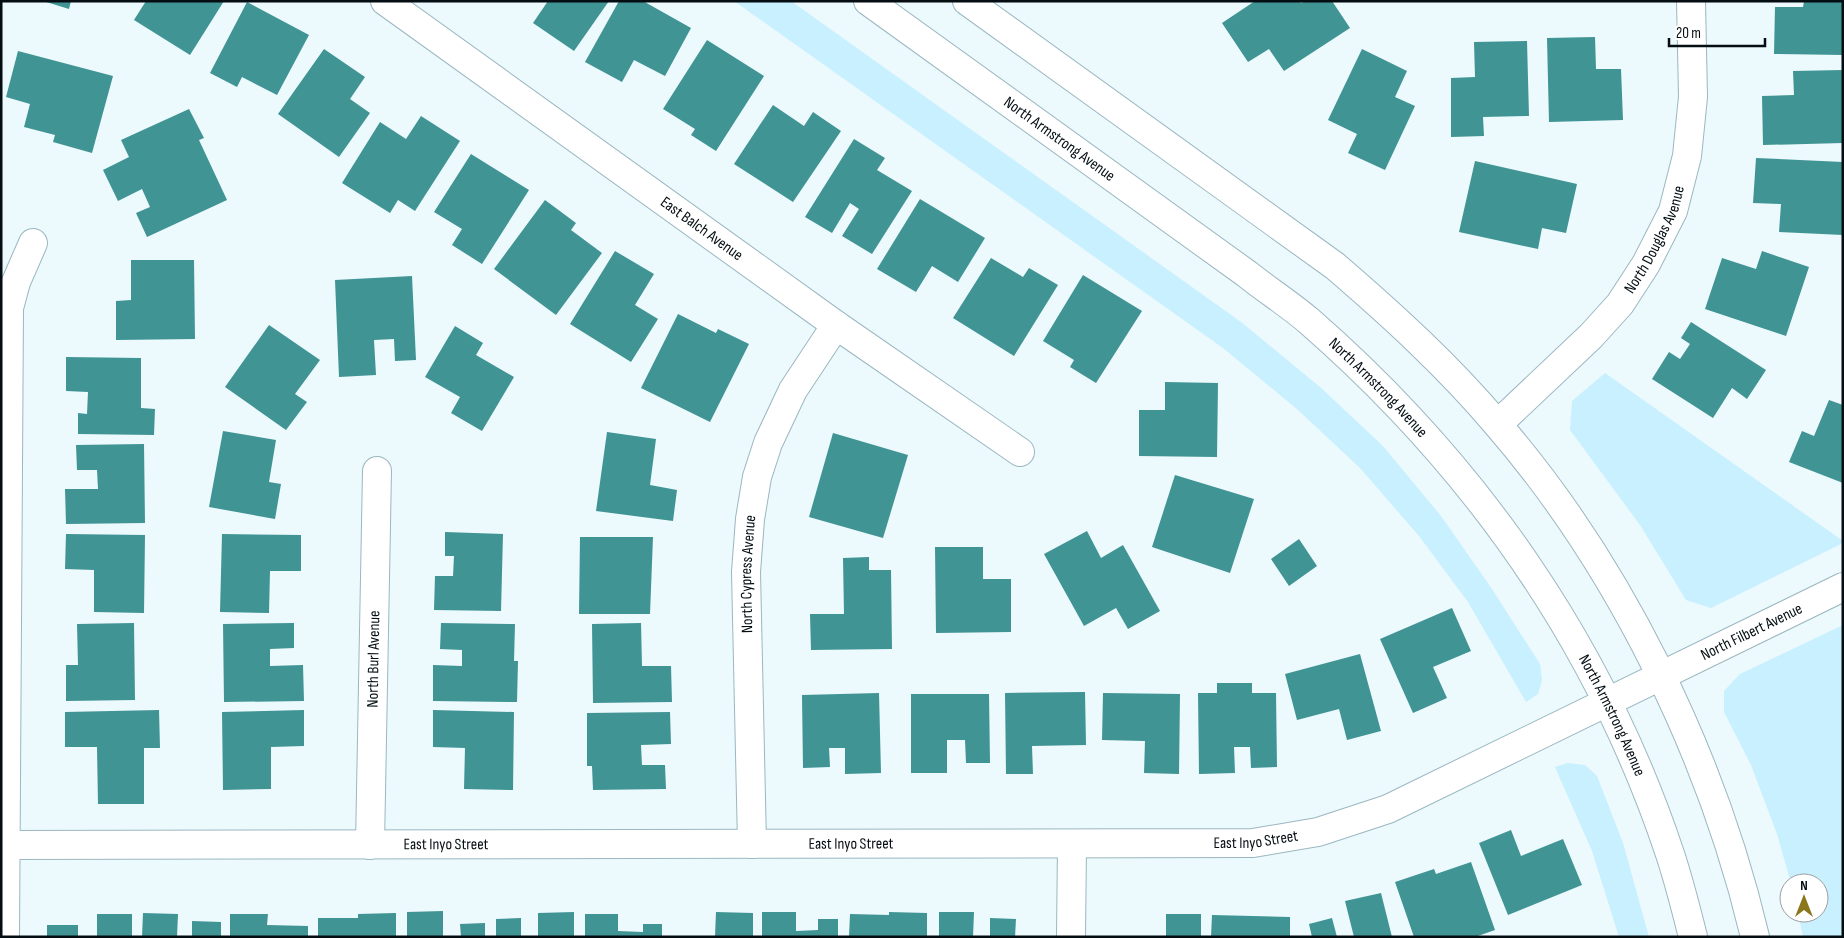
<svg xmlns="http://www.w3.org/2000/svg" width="1844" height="938" font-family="'Sofia Sans Condensed',sans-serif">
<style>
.green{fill:#c8f0fe}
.building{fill:#409494}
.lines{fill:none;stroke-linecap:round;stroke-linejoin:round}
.minor-casing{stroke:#9ab7c1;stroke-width:30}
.minor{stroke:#fff;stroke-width:28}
.labels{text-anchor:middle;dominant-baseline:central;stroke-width:4;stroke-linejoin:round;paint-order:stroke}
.street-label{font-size:16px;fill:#040d11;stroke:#fff}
</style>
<rect width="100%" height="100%" fill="#ecf9fd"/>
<g class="green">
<path d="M734 1H791L1241 322 1320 387 1383 446 1441 516 1492 589 1540 664 1542 680 1538 694 1526 702 1468 602 1419 536 1360 468 1298 410 1223 348Z"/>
<path d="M1605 373 1843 541V543L1711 608 1686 600 1640 525 1570 430 1572 401Z"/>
<path d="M1843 625V937H1803L1798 913H1819V883H1791L1777 834 1751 765 1724 712V691L1740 674Z"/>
<path d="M1568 763 1585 765 1597 776 1623 843 1649 937H1619L1592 851 1555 767Z"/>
</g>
<g class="building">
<path d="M43 1H71L69 9Z"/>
<path d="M146 1H224L190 55 134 20Z"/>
<path d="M548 1H609L574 51 533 23Z"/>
<path d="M619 1H643L691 28 665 76 634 60 622 82 585 62Z"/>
<path d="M1255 1H1300L1301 3 1304 1H1332L1350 28 1284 71 1269 49 1248 62 1222 23Z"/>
<path d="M1804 1H1843V55L1774 54 1775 7H1803Z"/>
<path d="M247 2 309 35 277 95 242 77 237 87 210 73Z"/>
<path d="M1595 37 1596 69H1621L1623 120 1549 122 1547 38Z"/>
<path d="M707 40 764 76 716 151 691 135 695 129 663 109Z"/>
<path d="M1527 41 1529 116 1483 117 1484 136 1451 137V78L1475 77 1474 42Z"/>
<path d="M324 49 365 77 350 99 370 113 339 157 278 114Z"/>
<path d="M1362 49 1407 71 1395 97 1415 106 1385 170 1348 153 1357 134 1328 120Z"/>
<path d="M18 51 113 76 92 153 53 142 55 135 24 127 30 104 6 97Z"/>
<path d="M1843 70V143L1763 145 1762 96 1794 95 1793 71Z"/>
<path d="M773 105 804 126 813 112 841 131 793 202 734 164Z"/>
<path d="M189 109 204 138 199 140 227 200 147 237 136 213 150 207 142 189 118 201 103 170 129 157 121 140Z"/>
<path d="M421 116 460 141 415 211 398 200 390 213 342 183 380 122 406 139Z"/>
<path d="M854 139 885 158 877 170 912 191 872 254 842 236 859 209 850 203 832 233 805 217Z"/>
<path d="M471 154 529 190 482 264 452 245 462 229 434 212Z"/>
<path d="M1756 158 1843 162V235L1779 232 1781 204 1753 203Z"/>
<path d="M1475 161 1577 184 1566 233 1542 228 1538 249 1459 232Z"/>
<path d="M920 199 985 238 958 282 932 266 916 292 877 269Z"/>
<path d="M545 200 576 223 571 230 602 253 556 315 494 269Z"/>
<path d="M615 251 654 274 635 305 658 319 631 362 570 324Z"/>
<path d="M1762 251 1809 267 1786 336 1705 309 1722 258 1756 269Z"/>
<path d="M991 258 1023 277 1029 268 1058 285 1014 356 953 318Z"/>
<path d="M131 260H194L195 339 116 340V301L131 300Z"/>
<path d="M1083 275 1142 311 1096 383 1070 367 1074 360 1043 341Z"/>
<path d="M412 276 416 360 395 361 394 339 374 340 376 375 339 377 335 280Z"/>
<path d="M678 314 716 333 718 329 749 344 710 422 641 388Z"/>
<path d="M1691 322 1766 370 1747 399 1732 388 1713 418 1652 379 1669 352 1680 359 1690 344 1681 338Z"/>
<path d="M269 325 320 360 295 394 307 402 286 430 225 387Z"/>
<path d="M455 326 483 343 476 355 514 377 482 431 451 413 460 397 425 377Z"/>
<path d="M66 357 141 358V408L155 409 154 435 78 434V413L87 414 88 392 66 391Z"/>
<path d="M1165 382 1218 383 1217 457 1139 456V410H1165Z"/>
<path d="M1829 400 1843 405V483L1789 462 1802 431 1814 436Z"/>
<path d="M223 431 276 440 269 482 281 484 275 519 209 507Z"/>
<path d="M607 432 656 439 650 485 677 490 673 521 596 511Z"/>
<path d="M833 433 908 455 883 538 809 517Z"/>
<path d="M144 444 145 523 66 524 65 489H98L97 470H77L76 445Z"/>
<path d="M1175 475 1254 499 1230 573 1152 547Z"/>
<path d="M1087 531 1101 558 1123 545 1160 611 1128 629 1116 608 1084 626 1044 554Z"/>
<path d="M445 532 503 534 501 611 434 610 435 576H453L454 556H445Z"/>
<path d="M66 534 145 535 144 613 94 612V570L65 569Z"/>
<path d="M222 534 301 535V571H270L269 613 220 612Z"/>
<path d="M580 537H653L650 614H579Z"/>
<path d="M1299 539 1317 566 1289 586 1271 559Z"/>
<path d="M935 547H983V579H1011V632L936 633Z"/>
<path d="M869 557V570H891L892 649 811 650 810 614H844L843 558Z"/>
<path d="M1452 608 1471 651 1433 667 1447 698 1413 713 1380 639Z"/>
<path d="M134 623 135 700 66 701V665H78L77 624Z"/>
<path d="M294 623V648L270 649V666L303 665 304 701 224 702 223 624Z"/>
<path d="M441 623 515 624 514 661H518L517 702 433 701V665L462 666V650L440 649Z"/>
<path d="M641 623 642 666H671L672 702 593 703 592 624Z"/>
<path d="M1360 654 1381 731 1347 740 1339 709 1297 720 1285 674Z"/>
<path d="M1217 683H1252V693H1276L1277 767 1251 768 1250 747H1234L1235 773 1199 774 1198 693H1217Z"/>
<path d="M1085 692 1086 745 1032 746 1033 774H1006L1005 693Z"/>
<path d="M879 693 881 773 845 774V748H829L830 767 803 768 802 695Z"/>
<path d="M1103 693 1180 694 1179 774 1144 773 1145 741 1102 740Z"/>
<path d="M911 694H989L990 763H966L965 740H947V773H911Z"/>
<path d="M159 710 160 748H144V804H98L97 747H65V712Z"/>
<path d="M304 710V746L271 747V789L223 790 222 712Z"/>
<path d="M433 710 514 712 513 790 464 789 465 748 433 747Z"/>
<path d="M670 712 671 744 641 745 642 765H665L666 789 593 790 592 766H587V713Z"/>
<path d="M1511 830 1521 856 1563 839 1582 885 1508 915 1479 843Z"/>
<path d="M1471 862 1495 930 1475 937H1414L1395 882 1434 869 1436 874Z"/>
<path d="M1381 893 1392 937H1354L1345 901Z"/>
<path d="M443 911V937H407V912Z"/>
<path d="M574 912V937H538V913Z"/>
<path d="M716 912 753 913V937H715Z"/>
<path d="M762 912H796V931L818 930V919H838V937H762Z"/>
<path d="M889 912 927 913V937H849L850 914 889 915Z"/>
<path d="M939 912H974L973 937H939Z"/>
<path d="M143 913 178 914 177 937H142Z"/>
<path d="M396 913V937H318V918H358V914Z"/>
<rect x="97" y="914" width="35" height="23"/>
<path d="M230 914H268L267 925 308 926V937H230Z"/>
<path d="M585 914H618V931L643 932V924H662V937H585Z"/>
<rect x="1166" y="914" width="35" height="23"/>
<path d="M1212 915 1290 917V937H1211Z"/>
<path d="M521 918V937H496V919Z"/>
<path d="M990 918 1016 919 1015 937H990Z"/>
<path d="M1332 918 1337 937H1312L1309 924Z"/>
<path d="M192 921 221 922V937H192Z"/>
<path d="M485 923V937H461L460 924Z"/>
<rect x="47" y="925" width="31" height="12"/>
</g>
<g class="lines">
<g class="minor-casing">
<g id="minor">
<path id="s1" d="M385 1 836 325 1020 452"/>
<path id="s2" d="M868 1 1247 274C1267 290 1289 304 1309 321 1475 466 1600 644 1670 854 1679 881 1686 909 1693 937"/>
<path d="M967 1 1335 266C1392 315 1448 366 1497 424 1620 566 1712 755 1755 937"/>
<path id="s3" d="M1498 424 1591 336 1620 304 1646 264 1673 211 1687 156 1693 97 1691 1"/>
<path id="s4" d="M752 844 746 572 750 519 757 477 768 443 793 390 836 325"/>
<path id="s5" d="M6 845 1253 843 1318 832 1388 809 1843 587"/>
<path id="s6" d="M370 845 377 471"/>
<path d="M5 937 9 308 16 282 33 243"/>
<path d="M1071 937 1072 844"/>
</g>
</g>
<use href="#minor" class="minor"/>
</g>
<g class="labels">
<g class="street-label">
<text stroke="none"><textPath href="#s2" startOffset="236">North Armstrong Avenue</textPath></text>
<text stroke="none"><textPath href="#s1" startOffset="390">East Balch Avenue</textPath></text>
<text stroke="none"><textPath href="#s3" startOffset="245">North Douglas Avenue</textPath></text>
<text stroke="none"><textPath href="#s2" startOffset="641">North Armstrong Avenue</textPath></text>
<text stroke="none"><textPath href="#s4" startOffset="270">North Cypress Avenue</textPath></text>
<text stroke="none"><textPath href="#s5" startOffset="1791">North Filbert Avenue</textPath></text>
<text stroke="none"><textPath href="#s6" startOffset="186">North Burl Avenue</textPath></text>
<text stroke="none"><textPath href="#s2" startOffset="1046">North Armstrong Avenue</textPath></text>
<text stroke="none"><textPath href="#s5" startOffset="1250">East Inyo Street</textPath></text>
<text stroke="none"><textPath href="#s5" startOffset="845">East Inyo Street</textPath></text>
<text stroke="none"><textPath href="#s5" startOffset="440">East Inyo Street</textPath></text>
</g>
</g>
<rect width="1844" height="938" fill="none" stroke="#040d11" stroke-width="5"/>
<g transform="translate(1804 898)"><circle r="24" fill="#ffffff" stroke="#9b9ea0"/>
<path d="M0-4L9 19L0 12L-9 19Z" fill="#8a771b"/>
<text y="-8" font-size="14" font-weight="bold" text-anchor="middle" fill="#040d11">N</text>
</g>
<path d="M1669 38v8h96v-8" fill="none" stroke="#040d11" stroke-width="2.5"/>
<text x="1676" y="38" font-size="15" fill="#040d11" stroke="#ffffff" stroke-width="4" paint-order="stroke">20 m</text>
</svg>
